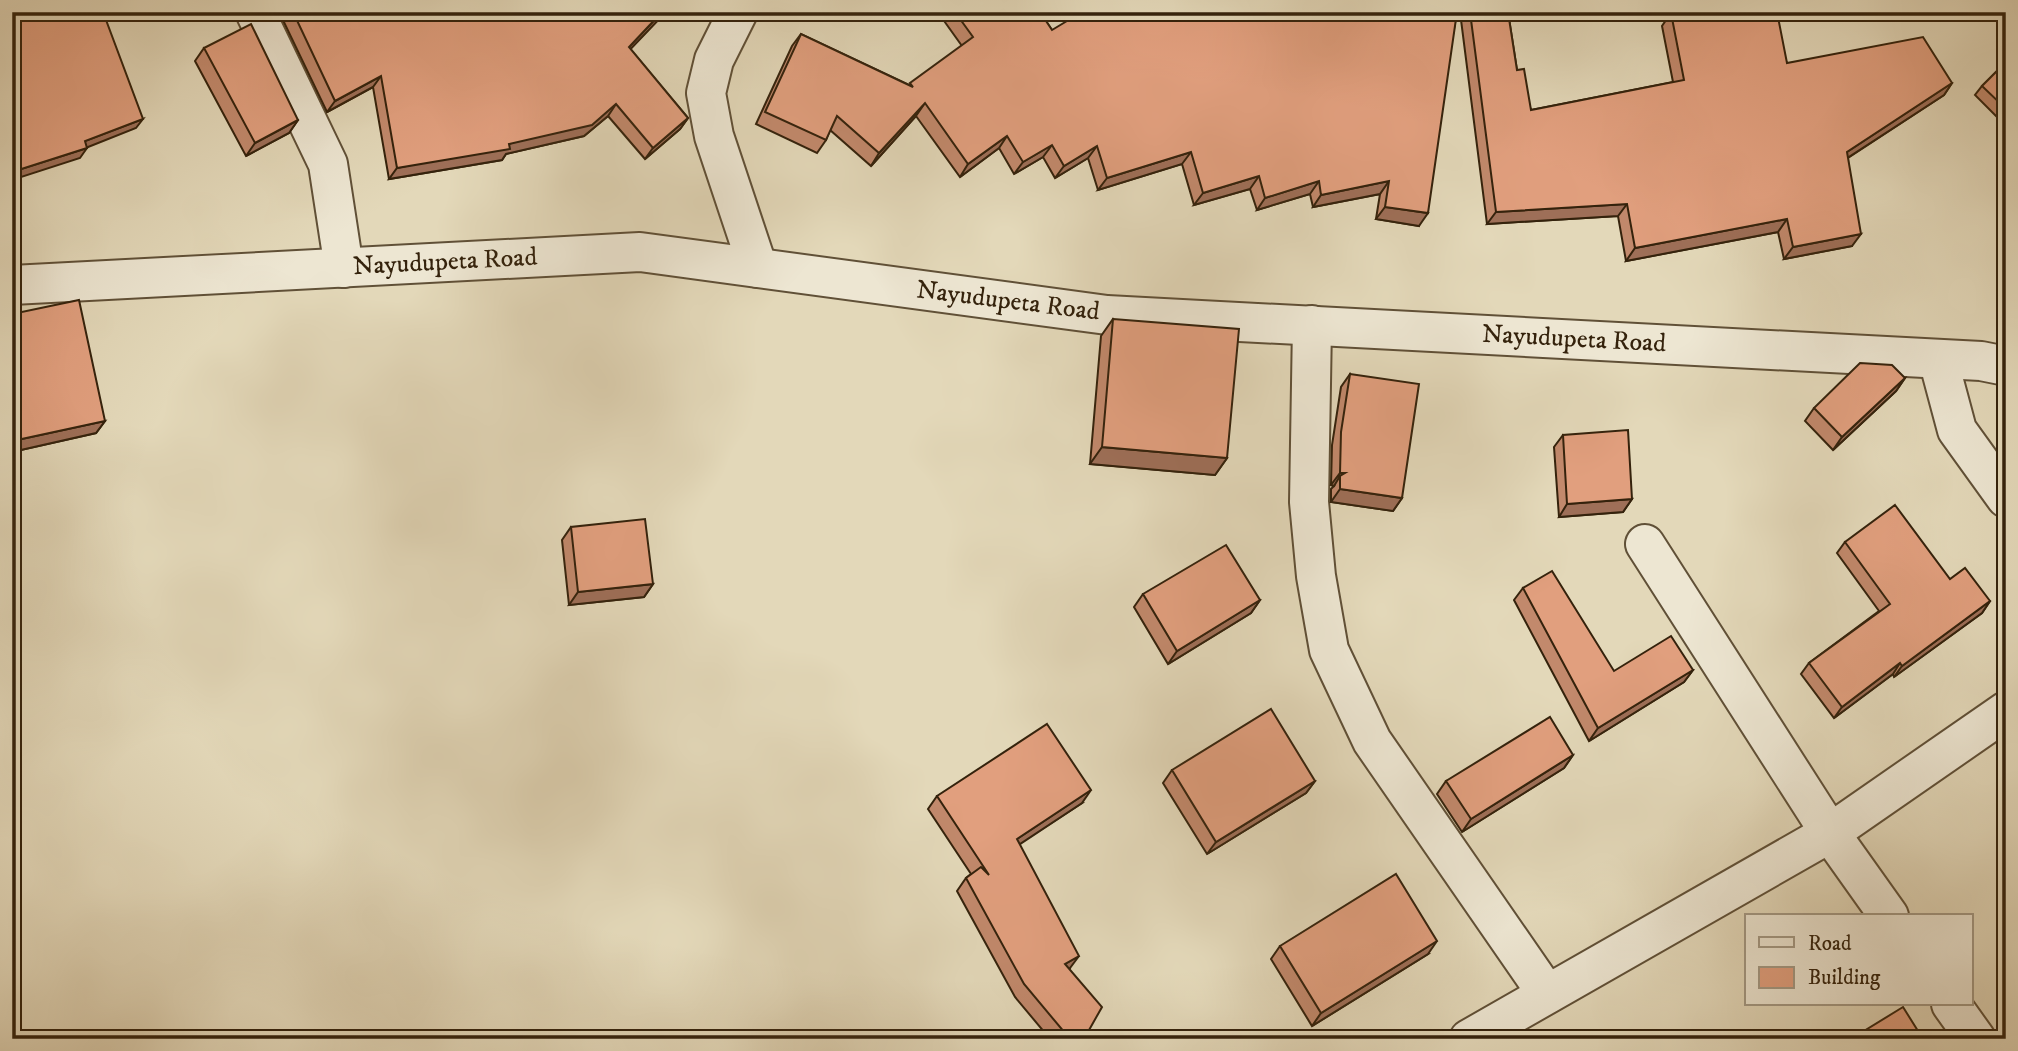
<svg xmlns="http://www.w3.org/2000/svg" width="2018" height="1051" font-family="'IM FELL DW Pica',serif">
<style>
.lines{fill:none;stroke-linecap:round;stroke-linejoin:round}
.minor-casing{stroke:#605037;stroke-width:42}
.tertiary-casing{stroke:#605037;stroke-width:42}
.minor{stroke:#ede6d2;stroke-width:38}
.tertiary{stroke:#ede6d2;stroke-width:38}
.wall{fill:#c2896c;stroke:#34220c;stroke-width:2}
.shaded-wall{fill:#9e6f58;stroke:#34220c;stroke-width:2}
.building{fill:#e19f7e;stroke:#34220c;stroke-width:2}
.labels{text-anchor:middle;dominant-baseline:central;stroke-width:7;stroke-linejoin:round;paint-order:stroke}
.street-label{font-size:26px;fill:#34220c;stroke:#ede6d2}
</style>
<rect width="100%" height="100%" fill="#e3d8b9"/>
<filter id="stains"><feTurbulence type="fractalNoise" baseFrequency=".00286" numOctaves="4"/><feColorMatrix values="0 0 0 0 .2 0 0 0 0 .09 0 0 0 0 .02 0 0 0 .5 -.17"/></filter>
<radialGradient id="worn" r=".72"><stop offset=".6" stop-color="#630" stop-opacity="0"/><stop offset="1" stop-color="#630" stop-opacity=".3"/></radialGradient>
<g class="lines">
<g class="minor-casing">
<g id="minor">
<path d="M255 12 328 164 344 268"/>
<path d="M738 12 714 60 706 93 714 136 758 268"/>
<path d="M1312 325 1309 502 1316 576 1329 650 1372 741 1547 994"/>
<path d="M1938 359 1957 430 2006 498"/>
<path d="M1645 544 1830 833 1889 916"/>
<path d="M1951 1004 1976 1039"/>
<path d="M1469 1039 1830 833 2006 711"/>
</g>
</g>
<g class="tertiary-casing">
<path id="tertiary" d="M12 285 640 252 1107 315 1981 361 2006 366"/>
</g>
<use href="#minor" class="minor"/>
<use href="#tertiary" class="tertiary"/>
</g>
<g class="wall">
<path d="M284 12H665L630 49 688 118 680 129 645 159 608 116 584 136 506 154 502 160 389 179 373 87 327 112 281 16Z"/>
<path d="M946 12H1040L1052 30 1457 12 1419 226 1376 219 1380 194 1313 207 1310 194 1257 210 1250 189 1194 205 1182 164 1098 190 1088 158 1055 178 1043 157 1014 174 999 148 960 177 916 116 871 166 830 130 826 140 817 153 756 124 792 46 801 34 909 85 962 46 942 18Z"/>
<path d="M1460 12H1508L1517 70 1531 110 1673 82 1662 26 1671 13 1787 63 1952 83 1944 95 1848 158 1852 246 1784 259 1778 232 1626 261 1618 216 1487 224Z"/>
<path d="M204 48 298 120 289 133 246 156 195 61Z"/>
<path d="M2006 62V126L1975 95 1982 86Z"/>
<path d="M2006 141V151L2002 147Z"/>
<path d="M12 314 105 421 96 433 12 452Z"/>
<path d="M1113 319 1227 458 1215 475 1090 464 1101 336Z"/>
<path d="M1350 374 1402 498 1393 511 1331 502V489L1334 486 1331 485 1332 445 1341 387Z"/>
<path d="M1905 378 1896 391 1833 450 1805 421 1814 408Z"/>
<path d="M1563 435 1632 499 1623 512 1559 517 1554 447Z"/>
<path d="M571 527 653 584 644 597 569 605 562 540Z"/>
<path d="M1845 542 1950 579 1990 601 1982 613 1894 677 1893 674 1834 718 1801 674 1809 663 1879 611 1837 553Z"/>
<path d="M1523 588 1614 671 1693 670 1684 682 1589 741 1514 600Z"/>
<path d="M1143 594 1260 600 1251 613 1168 664 1134 607Z"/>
<path d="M1573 755 1564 768 1462 832 1437 794 1446 781Z"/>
<path d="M1172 770 1315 781 1306 793 1207 854 1163 783Z"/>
<path d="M937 796 1082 803 1019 844 1070 968 1069 969 1084 1039H1050L1015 997 957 891 966 878 971 874 928 809Z"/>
<path d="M1280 946 1428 954 1312 1026 1271 959Z"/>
</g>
<g class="shaded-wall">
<path d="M662 12H666L621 59 629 47Z"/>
<path d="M381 76 373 87 327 112 335 101Z"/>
<path d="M1952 83 1944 95 1838 164 1847 152Z"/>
<path d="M925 103 916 116 871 166 879 153Z"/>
<path d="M616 104 608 116 584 136 506 154 502 160 389 179 397 168 509 144Z"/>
<path d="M688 118 680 129 645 159 653 148Z"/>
<path d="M143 119 136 128 78 151 85 141Z"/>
<path d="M298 120 289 133 246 156 255 143Z"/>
<path d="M1007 136 999 148 960 177 968 164Z"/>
<path d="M1052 145 1043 157 1014 174 1023 162Z"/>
<path d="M1097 146 1088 158 1055 178 1064 166Z"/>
<path d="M87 148 80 158 12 180V172Z"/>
<path d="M1191 152 1182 164 1098 190 1107 178Z"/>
<path d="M1259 176 1250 189 1194 205 1203 193Z"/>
<path d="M1319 181 1310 194 1257 210 1265 198Z"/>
<path d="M1389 181 1380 194 1313 207 1321 195Z"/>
<path d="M1627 204 1618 216 1487 224 1496 212Z"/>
<path d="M1385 207 1428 213 1419 226 1376 219Z"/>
<path d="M1787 219 1778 232 1626 261 1635 248Z"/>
<path d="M1861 234 1852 246 1784 259 1793 247Z"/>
<path d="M1905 378 1896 391 1833 450 1842 437Z"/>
<path d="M105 421 96 433 12 452V447L17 440Z"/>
<path d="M1102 447 1227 458 1215 475 1090 464Z"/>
<path d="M1340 473H1345L1340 476 1334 486 1331 485Z"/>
<path d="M1340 489 1402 498 1393 511 1331 502Z"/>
<path d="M1632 499 1623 512 1559 517 1567 504Z"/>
<path d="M653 584 644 597 569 605 578 592Z"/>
<path d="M1260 600 1251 613 1168 664 1177 651Z"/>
<path d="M1990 601 1982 613 1894 677 1902 666Z"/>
<path d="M1900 663 1893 674 1834 718 1842 707Z"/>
<path d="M1693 670 1684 682 1589 741 1598 728Z"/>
<path d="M1573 755 1564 768 1462 832 1471 819Z"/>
<path d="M1315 781 1306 793 1207 854 1216 842Z"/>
<path d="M1091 790 1082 803 1008 852 1017 839Z"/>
<path d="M1437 941 1428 954 1312 1026 1321 1013Z"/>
<path d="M1079 956 1070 968 1056 977 1065 964Z"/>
</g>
<g class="building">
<path d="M12 12H103L143 119 85 141 87 148 12 172Z"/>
<path d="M293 12H662L629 47 688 118 653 148 616 104 592 125 509 144 510 149 397 168 381 76 335 101Z"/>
<path d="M955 12H1040L1052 30 1082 12H1457L1428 213 1385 207 1389 181 1321 195 1319 181 1265 198 1259 176 1203 193 1191 152 1107 178 1097 146 1064 166 1052 145 1023 162 1007 136 968 164 925 103 879 153 837 116 826 140 765 112 801 34 913 87 910 83 973 37Z"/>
<path d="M1470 12H1508L1517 70 1524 69 1531 110 1684 80 1671 13 1676 12H1777L1787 63 1923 37 1952 83 1847 152 1861 234 1793 247 1787 219 1635 248 1627 204 1496 212Z"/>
<path d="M251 24 298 120 255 143 204 48Z"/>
<path d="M2006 62V109L1982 86Z"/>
<path d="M79 300 105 421 17 440 12 417V314Z"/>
<path d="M1113 319 1239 329 1227 458 1102 447Z"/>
<path d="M1860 363 1892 365 1905 378 1842 437 1814 408Z"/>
<path d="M1350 374 1419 384 1402 498 1340 489V476L1345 473H1340L1341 432Z"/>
<path d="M1628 430 1632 499 1567 504 1563 435Z"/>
<path d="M1895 505 1950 579 1965 568 1990 601 1902 666 1900 663 1842 707 1809 663 1890 604 1845 542Z"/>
<path d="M645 519 653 584 578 592 571 527Z"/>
<path d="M1226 545 1260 600 1177 651 1143 594Z"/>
<path d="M1552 571 1614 671 1671 636 1693 670 1598 728 1523 588Z"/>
<path d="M1271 709 1315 781 1216 842 1172 770Z"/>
<path d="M1550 717 1573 755 1471 819 1446 781Z"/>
<path d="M1047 724 1091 790 1017 839 1079 956 1065 964 1102 1007 1084 1039H1070L1024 984 966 878 981 867 989 875 937 796Z"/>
<path d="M1396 874 1437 941 1321 1013 1280 946Z"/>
<path d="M1903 1007 1923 1039H1851Z"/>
</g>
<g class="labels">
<g class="street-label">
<text transform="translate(445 262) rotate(-3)">Nayudupeta Road</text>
<text transform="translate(1008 301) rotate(7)">Nayudupeta Road</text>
<text transform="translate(1574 339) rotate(3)">Nayudupeta Road</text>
</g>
</g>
<rect width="2018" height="1051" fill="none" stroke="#e3d8b9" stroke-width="42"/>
<rect x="14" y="14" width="1990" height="1023" fill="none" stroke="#34220c" stroke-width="3.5"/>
<rect x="21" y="21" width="1976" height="1009" fill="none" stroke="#34220c" stroke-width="2"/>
<rect x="1745" y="914" width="228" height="91" fill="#ede6d2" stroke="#a39883" stroke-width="2"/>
<rect x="1759" y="937" width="35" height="10" fill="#ede6d2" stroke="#a39883" stroke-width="2"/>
<text x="1808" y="950" font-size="21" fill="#34220c">Road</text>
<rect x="1759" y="967" width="35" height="21" fill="#e19f7e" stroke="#a39883" stroke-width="2"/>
<text x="1808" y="984" font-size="21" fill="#34220c">Building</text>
<rect width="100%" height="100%" filter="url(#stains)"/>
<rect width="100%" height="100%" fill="url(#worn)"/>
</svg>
